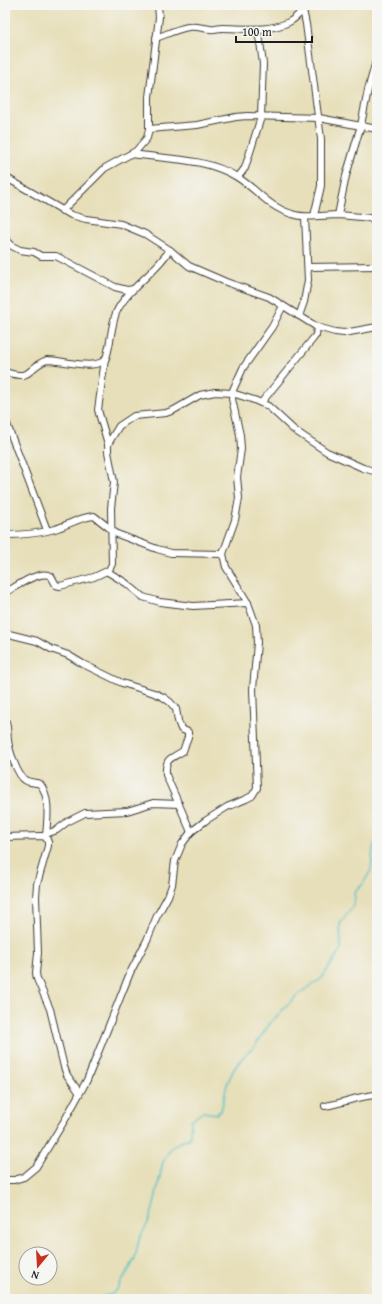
<svg xmlns="http://www.w3.org/2000/svg" width="382" height="1304" font-family="'Gentium Book Plus',serif">
<style>
.lines{fill:none;stroke-linecap:round;stroke-linejoin:round}
.stream{stroke:#52c0c7;stroke-width:1.5}
.street-casing{stroke:#3a3934;stroke-width:8}
.street{stroke:#fff;stroke-width:6}
</style>
<rect width="100%" height="100%" fill="#f6f6f2"/>
<filter id="ink" filterUnits="userSpaceOnUse"><feTurbulence type="fractalNoise" baseFrequency=".025" numOctaves="2"/><feDisplacementMap in="SourceGraphic" scale="8" xChannelSelector="R" yChannelSelector="G"/><feConvolveMatrix kernelMatrix="1 2 1 2 8 2 1 2 1" color-interpolation-filters="sRGB"/></filter>
<filter id="wash" filterUnits="userSpaceOnUse"><feTurbulence type="fractalNoise" baseFrequency=".012" numOctaves="4" result="noise"/><feDisplacementMap in="SourceGraphic" scale="16" xChannelSelector="R" yChannelSelector="G"/><feGaussianBlur stdDeviation="0.9" result="paint"/><feColorMatrix in="noise" values="0 0 0 0 0 0 0 0 0 0 0 0 0 0 0 0 0 1.4 0 .05"/><feComposite in="paint" operator="in"/></filter>
<g filter="url(#wash)">
<rect width="100%" height="100%" fill="#e7dfb9"/>
<g class="lines">
<path class="stream" d="M94 1299 112 1294 118 1288 135 1259 139 1239 148 1223 153 1209 163 1162 171 1148 178 1143 190 1138 191 1120 203 1112 216 1114 221 1111 227 1084 234 1069 243 1057 254 1047 271 1022 297 995 322 978 341 949 340 924 352 907 355 899 354 893 363 884 371 870 373 849 377 837"/>
</g>
</g>
<g filter="url(#ink)">
<g class="lines">
<g class="street-casing">
<g id="street">
<path d="M302 5 306 24 321 139V186L314 216"/>
<path d="M156 38C167 34 177 29 188 27 196 26 202 28 210 29 213 30 218 28 222 28 243 28 269 32 289 22 297 18 302 11 307 5"/>
<path d="M149 129 197 125 236 117 247 116 319 118 377 129"/>
<path d="M131 154C166 159 207 158 237 177 258 190 268 207 292 214 307 219 323 215 338 215 351 216 364 217 377 219"/>
<path d="M5 177 71 215 86 219 121 224 145 234 170 250 189 266 226 282 269 297 317 327 335 332 344 333 377 327"/>
<path d="M238 177 245 168 261 117 263 64 260 42 257 29"/>
<path d="M62 211 105 168 136 151 147 138 149 129V97L159 17 158 5"/>
<path d="M338 215 346 176 361 125 368 90 376 61"/>
<path d="M5 238 12 246 20 250 34 252 41 256H56L115 287 127 290 134 289"/>
<path d="M308 267 377 266"/>
<path d="M299 316 304 302 308 280 305 217"/>
<path d="M105 359 98 410 108 444"/>
<path d="M5 372C35 381 25 368 47 360 62 360 88 369 102 362 105 361 106 359 107 355 111 341 111 327 116 313 123 297 138 285 150 273 157 266 164 258 170 250"/>
<path d="M261 403 312 340 316 335 317 327"/>
<path d="M5 419 47 530"/>
<path d="M5 535C22 535 38 534 55 529 68 525 80 517 94 516L117 534 157 549 171 553 223 554"/>
<path d="M108 572 126 583 143 597 160 602 193 606 248 603"/>
<path d="M5 593C15 587 40 569 51 576L56 585 60 586 94 577 109 570 112 564 111 508 114 482 108 452V444L119 426 134 416 166 413 174 410 200 395 215 392 232 393 254 400 268 406 294 430 327 452 363 468 377 472"/>
<path d="M5 633 37 641 51 649 68 655 83 664 122 683 154 693 163 697 170 702 176 709 178 721 181 729 188 732V737L183 751C171 759 165 757 166 775L191 832"/>
<path d="M5 719C8 726 7 732 8 740 9 750 17 775 25 780 29 783 35 782 40 784 51 797 47 821 46 837"/>
<path d="M46 834 57 830 67 822 85 813 127 811 153 803 179 804"/>
<path d="M5 837 41 836 46 837 48 842V846L37 884 36 897 38 953 36 973 37 979 50 1009 64 1067 67 1075 79 1092"/>
<path d="M325 1106C344 1103 357 1096 377 1095"/>
<path d="M5 1180H14L24 1177 36 1167 66 1118 87 1080 130 973 147 940 157 916 168 896 172 885 175 861 182 844 191 832 205 821 227 807 246 799 252 796 257 788 253 689 257 643 256 625 248 603 226 567 223 554 235 520 239 498 237 477 241 449 240 435 232 399 233 390 243 368 272 327 283 306"/>
</g>
</g>
<use href="#street" class="street"/>
</g>
</g>
<rect width="382" height="1304" fill="none" stroke="#f6f6f2" stroke-width="20"/>
<g transform="translate(38 1266) rotate(198)"><circle r="19" fill="#f6f6f2" stroke="#9f9f9c"/>
<path d="M0-3L7 15L0 10L-7 15Z" fill="#c8321e"/>
<text y="-6" font-size="11" font-weight="bold" text-anchor="middle" fill="#1c1c1c">N</text>
</g>
<path d="M236 36v6h76v-6" fill="none" stroke="#1c1c1c" stroke-width="2"/>
<text x="242" y="36" font-size="12" fill="#1c1c1c" stroke="#f6f6f2" stroke-width="3" paint-order="stroke">100 m</text>
</svg>
